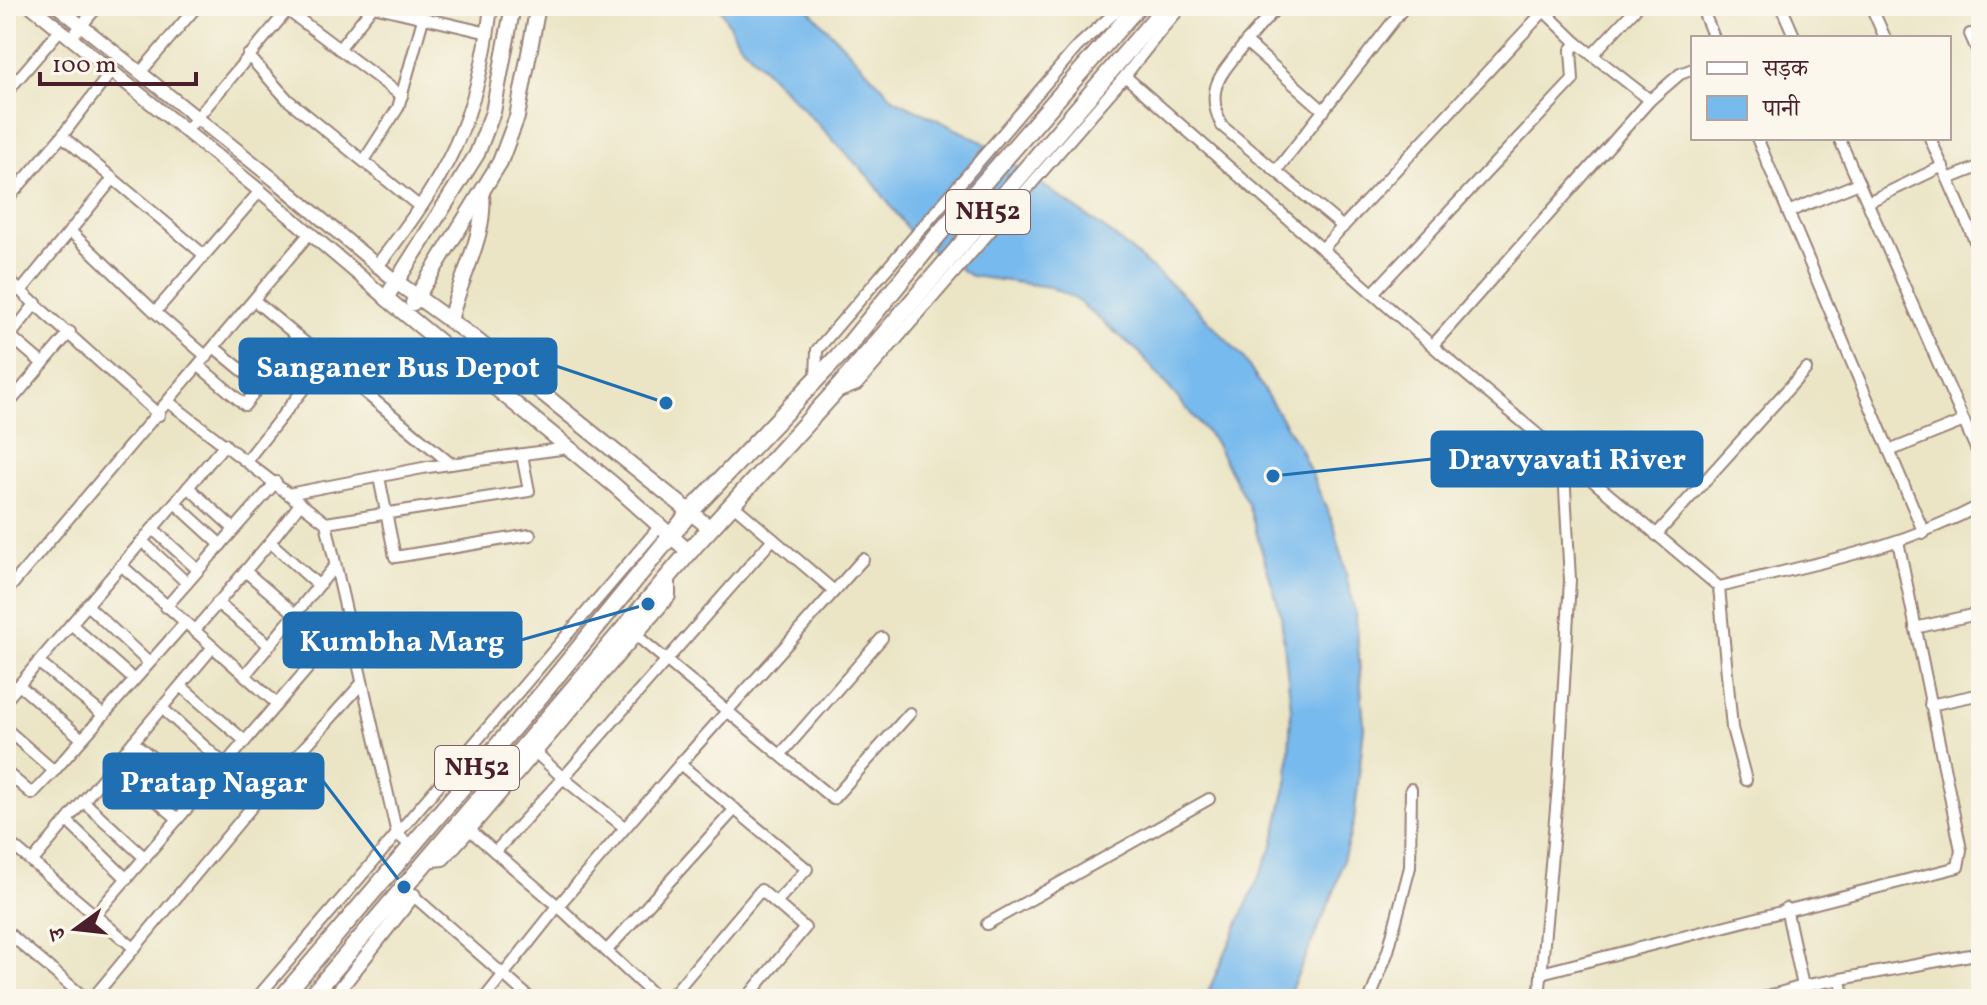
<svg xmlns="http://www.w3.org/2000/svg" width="1987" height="1005" font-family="Vollkorn,'Noto Serif Devanagari',serif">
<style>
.water{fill:#77baed;stroke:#606c8c;stroke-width:2}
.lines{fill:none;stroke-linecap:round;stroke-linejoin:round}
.minor-casing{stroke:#9a8278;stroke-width:14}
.tertiary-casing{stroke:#9a8278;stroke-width:16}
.secondary-casing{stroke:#9a8278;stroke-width:18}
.trunk-casing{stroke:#9a8278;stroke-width:20}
.minor{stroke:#fff;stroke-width:10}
.tertiary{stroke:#fff;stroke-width:12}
.secondary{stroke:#fff;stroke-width:14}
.trunk{stroke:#fff;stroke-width:16}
.labels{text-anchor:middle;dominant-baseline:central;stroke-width:7;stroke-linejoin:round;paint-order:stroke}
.shield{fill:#fbf7ec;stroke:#7f6065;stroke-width:2}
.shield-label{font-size:26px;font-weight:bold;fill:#4a1f2b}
.leader{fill:none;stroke:#1f6fb2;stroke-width:3}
.callout-dot{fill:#1f6fb2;stroke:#fbf7ec;stroke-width:3}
.callout{fill:#1f6fb2;stroke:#1f6fb2;stroke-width:3}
.callout-label{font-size:30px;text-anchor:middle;font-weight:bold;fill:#fff}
</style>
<rect width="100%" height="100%" fill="#fbf7ec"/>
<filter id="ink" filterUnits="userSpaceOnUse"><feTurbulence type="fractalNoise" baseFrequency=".0125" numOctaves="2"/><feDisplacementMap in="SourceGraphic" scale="16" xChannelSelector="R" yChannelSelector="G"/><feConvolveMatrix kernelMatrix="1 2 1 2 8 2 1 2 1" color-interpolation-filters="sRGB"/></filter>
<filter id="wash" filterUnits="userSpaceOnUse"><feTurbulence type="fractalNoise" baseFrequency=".006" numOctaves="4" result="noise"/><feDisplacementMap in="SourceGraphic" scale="32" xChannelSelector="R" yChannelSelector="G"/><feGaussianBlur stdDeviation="1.8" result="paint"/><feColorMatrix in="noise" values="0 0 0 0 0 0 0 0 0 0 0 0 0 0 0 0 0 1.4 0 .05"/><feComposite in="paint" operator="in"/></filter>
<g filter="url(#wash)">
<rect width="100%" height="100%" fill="#ebe5c6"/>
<path class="water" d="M719 6H806L894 99 981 141 1113 235 1189 300 1243 357 1300 448 1335 528 1356 618 1364 727 1354 821 1334 892 1287 999H1205L1273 845 1288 778 1291 708 1281 615 1248 504 1214 441 1139 352 1074 298 1050 287 971 276 915 239 870 178 739 43Z"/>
</g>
<g filter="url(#ink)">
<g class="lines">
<g class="minor-casing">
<g id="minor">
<path d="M1701 6 1714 38"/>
<path d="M1781 6 1795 38"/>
<path d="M1871 6 1885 38"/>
<path d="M287 10 402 96"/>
<path d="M1163 28 1182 6"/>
<path d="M1970 34 1981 59"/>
<path d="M70 39 98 6"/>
<path d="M1246 42 1278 6"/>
<path d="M339 49 373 6 488 33"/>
<path d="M248 55 288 100 420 207"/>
<path d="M1592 55 1638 6"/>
<path d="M111 72 62 136 203 254"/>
<path d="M140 73 197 6"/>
<path d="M1125 76 1443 355 1719 587 1732 728 1746 780"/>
<path d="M6 93 60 30"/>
<path d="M1324 111 1246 42C1223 73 1203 87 1222 126L1343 227"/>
<path d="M186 131 291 6"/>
<path d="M1757 138 1924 533"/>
<path d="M1839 138 1981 460"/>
<path d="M1930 138 1981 255"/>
<path d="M365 159 398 108 423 19"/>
<path d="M1276 171 1405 6"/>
<path d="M6 179 17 188"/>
<path d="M1948 179 1981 166"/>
<path d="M6 201 62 136"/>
<path d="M1868 202 1943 166"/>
<path d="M1788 212 1859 183"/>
<path d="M70 231 112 180"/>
<path d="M1322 249 1544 11 1577 43"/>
<path d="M6 278 159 415"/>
<path d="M21 291 70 231 155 312 260 191"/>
<path d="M1373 293 1573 80 1571 50 1577 43 1650 100"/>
<path d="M255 301 451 464"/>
<path d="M155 312 207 357"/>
<path d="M8 334 43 364"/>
<path d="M6 341 36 303"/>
<path d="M1433 345 1650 100 1680 74 1693 69"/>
<path d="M215 348 260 385"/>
<path d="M199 366 245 405 297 336"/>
<path d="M816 380 817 350 1077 47 1122 6"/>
<path d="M839 392 857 385 1125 76 1163 28 1156 18"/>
<path d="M170 403 326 523 397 834 410 845"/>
<path d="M6 407 70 332"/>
<path d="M1889 451 1964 421"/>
<path d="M247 460 326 361"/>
<path d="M379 477 395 557 530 535"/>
<path d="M188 487 234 529"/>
<path d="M288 494 428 467 568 448"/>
<path d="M175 503 221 545"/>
<path d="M732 504 833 590"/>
<path d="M326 523 529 491 522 455"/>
<path d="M153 529 198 570"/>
<path d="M1656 535 1806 369"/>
<path d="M142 541 187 583"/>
<path d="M270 542 300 504"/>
<path d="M121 565 277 704"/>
<path d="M245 571 294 613"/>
<path d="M1719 587C1812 564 1896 550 1981 505"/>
<path d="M6 592 310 233"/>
<path d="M217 603 268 644"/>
<path d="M87 605 148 662"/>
<path d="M166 607 276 482"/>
<path d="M71 624 133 679"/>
<path d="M1915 628 1981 613"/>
<path d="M194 631 270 542 318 585"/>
<path d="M631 631 833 799 910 713"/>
<path d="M38 662 102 714"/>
<path d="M245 675 334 567"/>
<path d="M19 685 81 738"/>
<path d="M181 686 245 741"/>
<path d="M6 700 225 444"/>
<path d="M1930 705 1981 694"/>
<path d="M162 708 225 765"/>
<path d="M6 729 54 771 184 624"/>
<path d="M133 742 199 795"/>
<path d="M1980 749H1981"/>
<path d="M781 754 882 638"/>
<path d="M114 765 178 819"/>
<path d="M6 772 32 794 54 771"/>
<path d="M83 801 145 858"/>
<path d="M67 821 127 879"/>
<path d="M464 825 495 852"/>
<path d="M624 827 563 778 773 539"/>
<path d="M6 840 134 948"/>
<path d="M32 862 213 647"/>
<path d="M408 891 531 999"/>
<path d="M777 901 807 869 680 764 863 559"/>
<path d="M1786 908 1803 986"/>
<path d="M95 915 347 623"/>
<path d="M987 924 1209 799"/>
<path d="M6 931 86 999"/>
<path d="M608 949 735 809"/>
<path d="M1541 973 1958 867 1961 850 1898 541"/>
<path d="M1841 981 1845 999"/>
<path d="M92 999 255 803 362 683"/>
<path d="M256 999 660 526"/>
<path d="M484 999 558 906 495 852 563 778 532 749"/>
<path d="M658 999 558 906 680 764"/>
<path d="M669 999 761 890 805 928 746 999"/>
<path d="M1370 999 1388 951 1410 867 1411 789"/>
<path d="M1539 999 1558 786 1570 580 1563 452"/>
<path d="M1759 999 1803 986 1981 953"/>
</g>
</g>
<g class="tertiary-casing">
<g id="tertiary">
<path d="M31 6 260 191 386 298"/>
<path d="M57 6 281 185 398 283"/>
<path d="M1538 6 1544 11 1548 6"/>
<path d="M377 266C446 178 479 119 491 6"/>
<path d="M425 861 443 859 469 830 669 596V578"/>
<path d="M332 999 414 895"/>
</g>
</g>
<g class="secondary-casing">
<g id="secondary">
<path d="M513 6 493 112 477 154 386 298 614 485 689 552"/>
<path d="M398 283 474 338 710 528"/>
<path d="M413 303 500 162 517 117 538 6"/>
<path d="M450 321C459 279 486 237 482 195"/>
</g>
</g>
<g class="trunk-casing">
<g id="trunk">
<path d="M281 999 541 695 691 511 848 346 938 235 1138 6"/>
<path d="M309 999 696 544 833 394 1166 6"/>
</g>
</g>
<use href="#minor" class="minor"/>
<use href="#tertiary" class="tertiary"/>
<use href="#secondary" class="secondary"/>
<use href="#trunk" class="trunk"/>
</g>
</g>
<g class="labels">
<g class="shield">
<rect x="946" y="190" width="84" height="44" rx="6"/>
<rect x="435" y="746" width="84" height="44" rx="6"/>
</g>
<g class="shield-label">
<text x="988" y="212">NH52</text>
<text x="477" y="768">NH52</text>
</g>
</g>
<path class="leader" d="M666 403L556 366M1273 476L1432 459M648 604L521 640M404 887L323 781"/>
<g class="callout-dot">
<circle cx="666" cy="403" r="8"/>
<circle cx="1273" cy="476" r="8"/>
<circle cx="648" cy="604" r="8"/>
<circle cx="404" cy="887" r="8"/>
</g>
<g class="callout">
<rect x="240" y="339" width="316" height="54" rx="8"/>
<rect x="1432" y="432" width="270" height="54" rx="8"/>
<rect x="284" y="613" width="237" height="54" rx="8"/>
<rect x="104" y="754" width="219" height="54" rx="8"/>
</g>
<g class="callout-label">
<text x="398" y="377">Sanganer Bus Depot</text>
<text x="1567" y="469">Dravyavati River</text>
<text x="402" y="651">Kumbha Marg</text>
<text x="214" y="792">Pratap Nagar</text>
</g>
<rect width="1987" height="1005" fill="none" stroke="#fbf7ec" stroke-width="32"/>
<rect x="1691" y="36" width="260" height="104" fill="#fbf7ec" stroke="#b4a19f" stroke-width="2"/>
<rect x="1707" y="62" width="40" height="12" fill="#ffffff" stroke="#b4a19f" stroke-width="2"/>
<text x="1763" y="76" font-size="24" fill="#4a1f2b">सड़क</text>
<rect x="1707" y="96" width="40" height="24" fill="#77baed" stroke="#b4a19f" stroke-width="2"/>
<text x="1763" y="116" font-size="24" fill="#4a1f2b">पानी</text>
<g transform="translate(76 929) rotate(255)" stroke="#fbf7ec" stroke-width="6" paint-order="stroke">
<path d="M0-6L14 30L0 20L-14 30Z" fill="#4a1f2b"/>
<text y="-12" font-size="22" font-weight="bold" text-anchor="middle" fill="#4a1f2b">उ</text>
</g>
<path d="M40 72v12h156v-12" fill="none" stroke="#4a1f2b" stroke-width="4"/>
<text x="52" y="72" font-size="24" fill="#4a1f2b" stroke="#fbf7ec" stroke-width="6" paint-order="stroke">100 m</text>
</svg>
